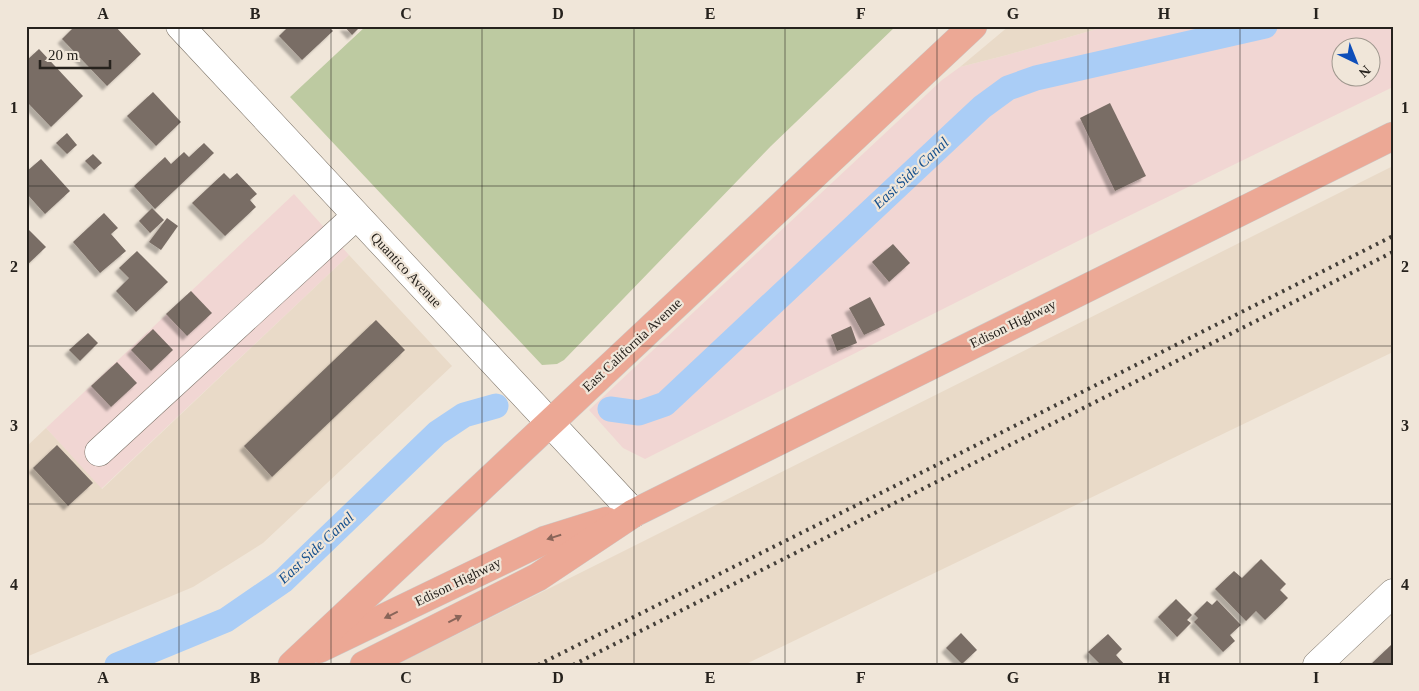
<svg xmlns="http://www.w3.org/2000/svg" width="1419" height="691" font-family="'Times New Roman',serif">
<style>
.commercial{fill:#f1d6d3;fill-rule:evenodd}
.built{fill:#e9dac8}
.green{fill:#bdcaa1}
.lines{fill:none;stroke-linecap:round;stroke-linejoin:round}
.canal{stroke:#aacdf6;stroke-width:25}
.building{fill:#796d65;filter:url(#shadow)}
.minor-casing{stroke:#7b7267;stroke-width:29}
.major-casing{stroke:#cbcac9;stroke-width:29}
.minor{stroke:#fff;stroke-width:28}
.major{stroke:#eca895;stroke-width:28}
.rail{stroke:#433e38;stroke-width:4;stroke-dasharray:2.5 5;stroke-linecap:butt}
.oneway{fill:#896559}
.grid{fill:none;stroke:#26221d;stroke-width:1;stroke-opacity:0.55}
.labels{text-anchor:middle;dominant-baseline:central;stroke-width:4.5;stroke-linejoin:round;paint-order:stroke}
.street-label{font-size:14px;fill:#26221d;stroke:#f0e6d9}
.water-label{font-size:15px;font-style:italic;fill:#15508d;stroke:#f0e6d9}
.neatline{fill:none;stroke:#26221d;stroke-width:2}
.grid-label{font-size:16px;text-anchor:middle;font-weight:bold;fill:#26221d}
</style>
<defs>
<filter id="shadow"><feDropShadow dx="-4.5" dy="4.5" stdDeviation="1" flood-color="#0004"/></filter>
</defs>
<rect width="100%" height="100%" fill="#f0e6d9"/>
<g class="commercial">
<path d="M1107 26H1393V87L1098 231 645 459 623 448 589 410 942 80 960 67 1007 55ZM1342 48H1372V78H1342Z"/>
<path d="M294 194 349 255 101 489 46 428Z"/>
</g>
<g class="built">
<path d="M1009 26H1107L1007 55 960 67Z"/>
<path d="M1393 166V352L744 665H396Z"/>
<path d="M349 255 452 366 263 543 193 587 26 657V447L46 428 102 489Z"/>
</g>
<path class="green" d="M366 26H896L771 146 564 360 557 364 542 365 290 97Z"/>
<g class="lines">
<g class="canal">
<path d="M610 409 639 413 665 404 982 107 1008 88 1036 78 1265 26"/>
<path d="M117 665 226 620 283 581 437 433 464 415 496 406"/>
</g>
</g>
<g class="building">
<path d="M75 26H115L141 54 107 86 62 39Z"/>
<path d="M289 26H328L333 31 302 60 279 36Z"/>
<path d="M344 26H361L352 35Z"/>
<path d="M39 49 83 96 51 127 26 101V61Z"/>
<path d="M153 92 181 122 156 146 127 116Z"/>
<path d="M1110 103 1146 176 1115 191 1080 118Z"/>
<path d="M67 133 77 145 67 154 56 143Z"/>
<path d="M204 143 214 153 155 209 134 186 165 157 171 164 184 152 189 157Z"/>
<path d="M93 154 102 163 94 170 85 161Z"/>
<path d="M41 159 70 191 45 214 26 193V172Z"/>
<path d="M224 173 230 179 237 173 257 194 250 200 256 207 225 236 192 203Z"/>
<path d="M152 208 164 220 150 233 139 221Z"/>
<path d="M104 213 118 228 111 234 126 251 100 273 73 242Z"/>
<path d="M167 218 178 226 161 250 149 242Z"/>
<path d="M26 227 46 247 26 266Z"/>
<path d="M893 244 910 263 889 282 872 262Z"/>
<path d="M137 251 168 282 136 312 116 291 129 278 119 268Z"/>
<path d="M191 291 212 313 187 336 166 314Z"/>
<path d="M870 297 885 325 864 335 849 308Z"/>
<path d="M376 320 405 350 272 477 244 446Z"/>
<path d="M851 326 857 343 837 351 831 335Z"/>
<path d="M153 329 173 350 151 371 131 350Z"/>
<path d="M88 333 98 343 80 361 69 350Z"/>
<path d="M117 362 137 383 111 407 91 386Z"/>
<path d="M57 445 93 483 68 506 33 468Z"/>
<path d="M1261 559 1286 584 1280 590 1288 598 1265 620 1256 611 1246 621 1215 589 1234 571 1242 578Z"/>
<path d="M1176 599 1192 615 1187 620 1191 623 1177 637 1158 617Z"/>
<path d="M1217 600 1241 625 1230 635 1235 641 1223 652 1194 622 1198 618 1194 614 1207 601 1212 605Z"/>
<path d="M961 633 977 650 962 664 946 648Z"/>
<path d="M1108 634 1122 649 1116 655 1125 665H1097L1099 663 1088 652Z"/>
<path d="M1391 645 1393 665H1370Z"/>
</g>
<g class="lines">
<g class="minor-casing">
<g id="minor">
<path d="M180 26 634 513"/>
<path d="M99 452 356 216"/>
<path d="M1317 665 1393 593"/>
</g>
</g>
<g class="major-casing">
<g id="major">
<path d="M319 649 545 540 606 521"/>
<path d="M292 665 973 26"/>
<path d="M364 665 538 577 634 513 1393 136"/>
</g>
</g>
<use href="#minor" class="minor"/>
<use href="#major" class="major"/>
<g class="rail">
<path d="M538 665 1393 236"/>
<path d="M573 665 1393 252"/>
</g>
</g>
<defs><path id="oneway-solid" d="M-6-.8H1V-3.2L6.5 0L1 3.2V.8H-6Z" transform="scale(1.25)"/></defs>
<g class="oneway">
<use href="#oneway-solid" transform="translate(554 537) rotate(163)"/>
<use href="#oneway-solid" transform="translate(391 615) rotate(154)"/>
<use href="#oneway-solid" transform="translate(455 619) rotate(-27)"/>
</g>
<path class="grid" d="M179 26V665M331 26V665M482 26V665M634 26V665M785 26V665M937 26V665M1088 26V665M1240 26V665M26 186H1393M26 346H1393M26 504H1393"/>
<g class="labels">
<g class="street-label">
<text transform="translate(406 270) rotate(47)">Quantico Avenue</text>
<text transform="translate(1013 324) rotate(-26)">Edison Highway</text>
<text transform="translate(632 345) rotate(-43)">East California Avenue</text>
<text transform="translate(458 582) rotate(-26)">Edison Highway</text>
</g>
<g class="water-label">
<text transform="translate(911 173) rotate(-43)">East Side Canal</text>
<text transform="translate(316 548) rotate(-43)">East Side Canal</text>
</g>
</g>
<rect width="1419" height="691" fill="none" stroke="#f0e6d9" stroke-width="55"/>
<g transform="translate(1356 62) rotate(137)"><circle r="24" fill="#f0e6d9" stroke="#9f988e"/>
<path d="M0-4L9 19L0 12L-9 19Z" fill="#0e4eb9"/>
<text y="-8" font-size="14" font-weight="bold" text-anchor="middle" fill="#26221d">N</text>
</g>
<path d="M40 60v8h70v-8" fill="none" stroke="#26221d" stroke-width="2.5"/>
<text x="48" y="60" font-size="15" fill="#26221d" stroke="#f0e6d9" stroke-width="4" paint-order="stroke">20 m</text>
<rect x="28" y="28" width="1364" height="636" class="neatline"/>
<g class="grid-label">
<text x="103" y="19">A</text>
<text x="255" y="19">B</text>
<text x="406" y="19">C</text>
<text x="558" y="19">D</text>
<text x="710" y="19">E</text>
<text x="861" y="19">F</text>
<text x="1013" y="19">G</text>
<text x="1164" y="19">H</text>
<text x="1316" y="19">I</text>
<text x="14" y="113">1</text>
<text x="1405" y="113">1</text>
<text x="14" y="272">2</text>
<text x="1405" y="272">2</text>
<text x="14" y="431">3</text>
<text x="1405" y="431">3</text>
<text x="14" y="590">4</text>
<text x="1405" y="590">4</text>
<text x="103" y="683">A</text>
<text x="255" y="683">B</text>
<text x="406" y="683">C</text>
<text x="558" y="683">D</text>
<text x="710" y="683">E</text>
<text x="861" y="683">F</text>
<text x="1013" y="683">G</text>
<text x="1164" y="683">H</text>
<text x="1316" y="683">I</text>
</g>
</svg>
